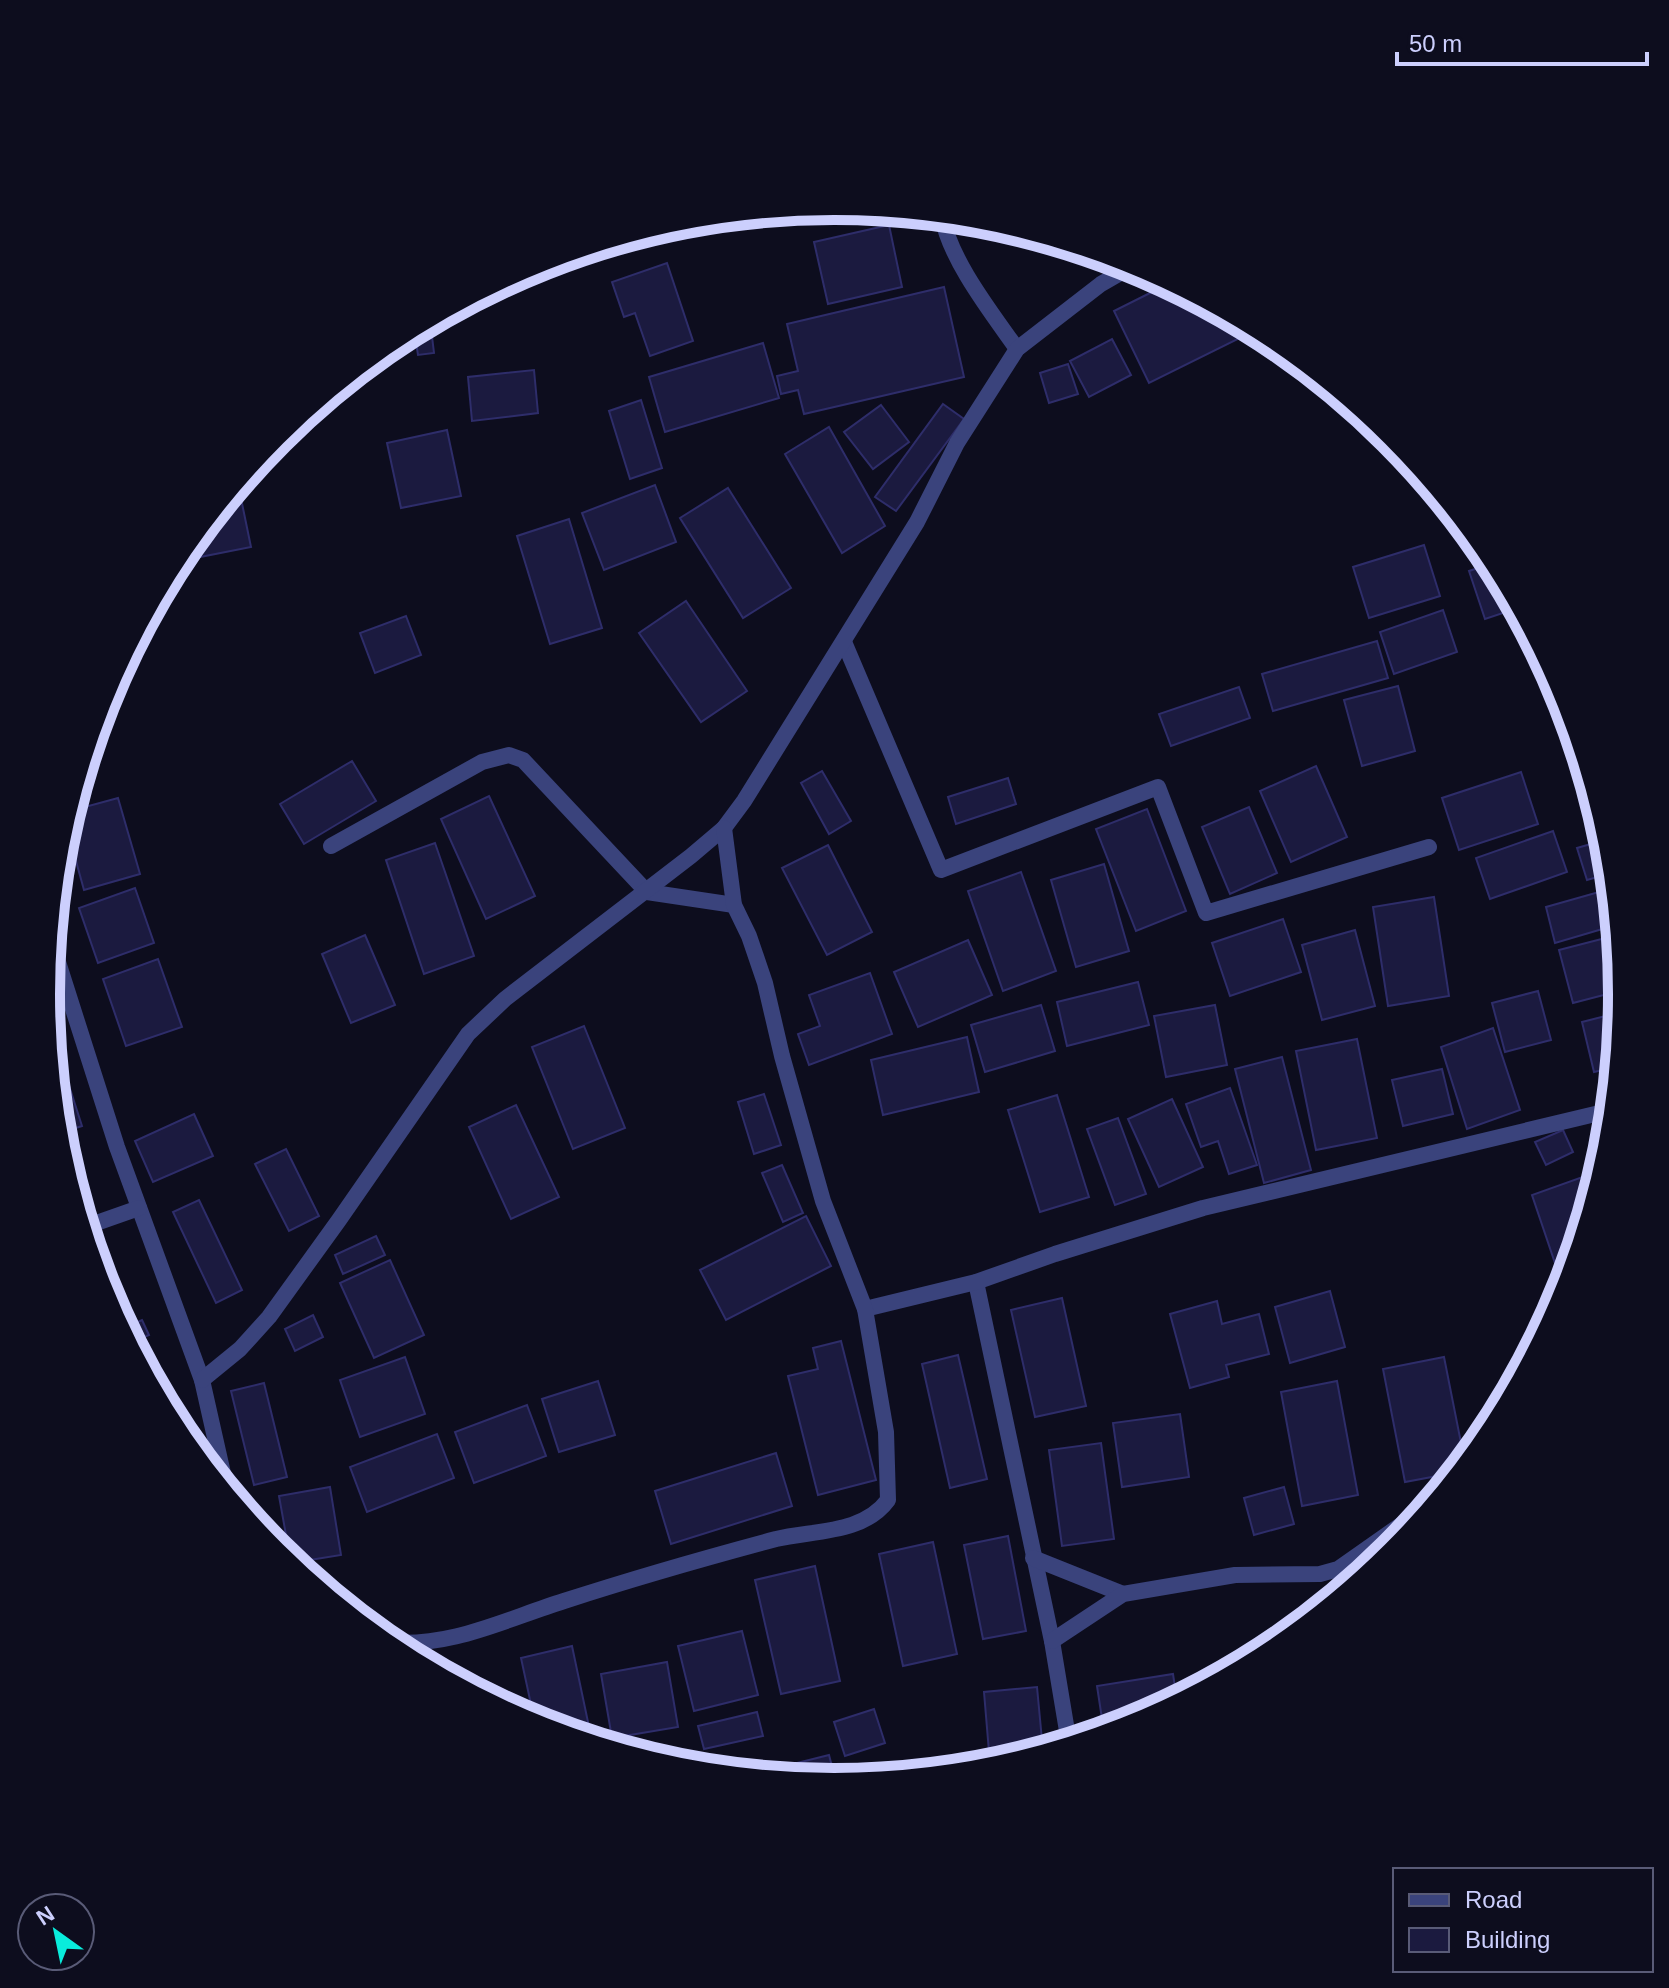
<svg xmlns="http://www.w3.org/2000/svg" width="1669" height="1988" font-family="Arial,sans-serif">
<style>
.building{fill:#1b1a3f;stroke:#2e2d6a;stroke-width:2}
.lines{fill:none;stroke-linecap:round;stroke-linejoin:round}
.minor{stroke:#3a437c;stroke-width:16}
.rim{fill:none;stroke:#cccffd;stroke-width:10}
</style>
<rect width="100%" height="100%" fill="#0d0d1e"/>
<g class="building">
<path d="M889 225 902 287 828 304 814 242Z"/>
<path d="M667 263 693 341 650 356 635 313 624 317 612 282Z"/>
<path d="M1170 283 1256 330 1149 383 1114 311Z"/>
<path d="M944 287 964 377 804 414 798 390 781 394 777 376 798 371 787 324Z"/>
<path d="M430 320 434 353 418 355 414 329Z"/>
<path d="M400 336 401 349 382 350 397 338Z"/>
<path d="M1112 339 1131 375 1089 397 1070 361Z"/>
<path d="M763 343 779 398 665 432 649 377Z"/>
<path d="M1068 364 1078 394 1049 403 1040 373Z"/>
<path d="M534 370 538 413 472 421 468 377Z"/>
<path d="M641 400 662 468 630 479 609 411Z"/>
<path d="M943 404 964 419 896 511 875 497Z"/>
<path d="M881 405 909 442 873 469 844 432Z"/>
<path d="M829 427 885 526 842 553 785 454Z"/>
<path d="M447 430 461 496 401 508 387 443Z"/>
<path d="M238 484 251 547 190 559 187 545Z"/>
<path d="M655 485 676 542 604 570 582 513Z"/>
<path d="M728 488 791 588 743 618 680 518Z"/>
<path d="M569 519 602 628 550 644 517 536Z"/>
<path d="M1424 545 1440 596 1369 618 1353 567Z"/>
<path d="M1494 563 1518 608 1485 619 1469 571Z"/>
<path d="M686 601 747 691 701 722 639 633Z"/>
<path d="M1443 610 1457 652 1394 674 1380 632Z"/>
<path d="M406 616 421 655 375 673 360 633Z"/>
<path d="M1377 641 1388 678 1273 711 1262 674Z"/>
<path d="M1398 686 1415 751 1362 766 1344 700Z"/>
<path d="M1239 687 1250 718 1171 746 1159 714Z"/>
<path d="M352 761 376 801 304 844 280 804Z"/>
<path d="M1316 766 1347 837 1291 862 1260 791Z"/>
<path d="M822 771 851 821 829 834 801 783Z"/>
<path d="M1521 772 1538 824 1459 850 1442 798Z"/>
<path d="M1008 778 1016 804 956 824 948 797Z"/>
<path d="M489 796 535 896 486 919 441 819Z"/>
<path d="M118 798 140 874 84 890 66 825 70 811Z"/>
<path d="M1249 807 1277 873 1230 894 1202 827Z"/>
<path d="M1147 809 1186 911 1136 931 1096 829Z"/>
<path d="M1553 831 1567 872 1490 899 1476 858Z"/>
<path d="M1608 839 1611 873 1587 880 1577 848Z"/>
<path d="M435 843 474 956 424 974 386 860Z"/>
<path d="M828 845 872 932 827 955 782 868Z"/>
<path d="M1104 864 1129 951 1076 967 1051 880Z"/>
<path d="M1021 872 1056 971 1003 991 968 891Z"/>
<path d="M135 888 154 943 98 963 79 908Z"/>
<path d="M1613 888 1616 925 1555 943 1546 907Z"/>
<path d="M1434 897 1449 996 1388 1006 1373 907Z"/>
<path d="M1283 919 1301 972 1230 996 1212 943Z"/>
<path d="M1355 930 1375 1006 1322 1020 1302 945Z"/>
<path d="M365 935 395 1005 351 1023 322 954Z"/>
<path d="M1617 935 1623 990 1573 1003 1559 950Z"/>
<path d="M968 940 992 995 918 1027 894 972Z"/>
<path d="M158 959 182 1027 126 1046 103 979Z"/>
<path d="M870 973 892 1034 809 1065 798 1034 820 1026 809 995Z"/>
<path d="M1138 982 1149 1025 1067 1046 1057 1002Z"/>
<path d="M1538 991 1551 1040 1505 1052 1492 1003Z"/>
<path d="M1041 1005 1055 1051 985 1072 971 1025Z"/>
<path d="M1215 1005 1227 1065 1166 1077 1154 1016Z"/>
<path d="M1621 1012 1616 1067 1594 1072 1582 1022Z"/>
<path d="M584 1026 625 1128 573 1149 532 1047Z"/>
<path d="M1493 1028 1520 1110 1467 1129 1441 1047Z"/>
<path d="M967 1037 979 1092 883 1115 871 1060Z"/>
<path d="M1357 1039 1377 1138 1316 1150 1296 1051Z"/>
<path d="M57 1048 82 1126 60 1133 52 1050Z"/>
<path d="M1282 1057 1311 1170 1264 1183 1235 1069Z"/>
<path d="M1442 1069 1453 1114 1403 1126 1392 1080Z"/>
<path d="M1230 1088 1257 1165 1229 1174 1218 1141 1201 1147 1186 1104Z"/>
<path d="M764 1094 781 1145 754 1154 738 1102Z"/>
<path d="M1057 1095 1089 1197 1040 1212 1008 1110Z"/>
<path d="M1172 1099 1203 1167 1159 1187 1128 1119Z"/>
<path d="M516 1105 559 1197 511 1219 469 1127Z"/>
<path d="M194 1114 213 1156 153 1182 135 1141Z"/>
<path d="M1118 1118 1146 1194 1115 1205 1087 1129Z"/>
<path d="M1563 1130 1573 1152 1546 1165 1535 1142Z"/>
<path d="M286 1149 319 1216 289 1231 255 1164Z"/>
<path d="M782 1165 803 1213 783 1222 762 1173Z"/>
<path d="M1591 1174 1596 1188 1570 1271 1559 1275 1532 1195Z"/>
<path d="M199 1200 242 1290 216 1303 173 1212Z"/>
<path d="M806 1216 831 1266 726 1320 700 1270Z"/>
<path d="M376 1236 385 1255 343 1274 335 1255Z"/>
<path d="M390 1260 424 1335 374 1358 340 1283Z"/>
<path d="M1330 1291 1345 1347 1290 1363 1275 1307Z"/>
<path d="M1062 1298 1086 1406 1035 1417 1011 1310Z"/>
<path d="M1217 1301 1222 1324 1259 1314 1269 1354 1226 1365 1229 1377 1190 1388 1170 1314Z"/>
<path d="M313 1315 323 1337 295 1351 285 1329Z"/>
<path d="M142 1320 149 1335 131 1343 124 1328Z"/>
<path d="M841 1341 876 1480 818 1495 788 1376 818 1369 813 1348Z"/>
<path d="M958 1355 987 1479 950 1488 922 1364Z"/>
<path d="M405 1357 425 1414 360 1437 340 1380Z"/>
<path d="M1444 1357 1465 1463 1458 1472 1405 1482 1383 1369Z"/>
<path d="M598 1381 615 1435 559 1452 542 1399Z"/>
<path d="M1337 1381 1358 1495 1302 1506 1281 1392Z"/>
<path d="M264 1383 287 1477 254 1485 231 1391Z"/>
<path d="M527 1405 546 1456 474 1483 455 1432Z"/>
<path d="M1180 1414 1189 1477 1122 1487 1113 1423Z"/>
<path d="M437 1434 454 1478 367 1512 350 1467Z"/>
<path d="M1101 1443 1114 1539 1062 1546 1049 1450Z"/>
<path d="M776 1453 792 1506 671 1544 655 1491Z"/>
<path d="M330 1487 341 1555 291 1563 279 1496Z"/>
<path d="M1284 1487 1294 1524 1254 1535 1244 1498Z"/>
<path d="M1008 1536 1026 1631 983 1639 964 1545Z"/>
<path d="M933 1542 957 1654 903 1666 879 1554Z"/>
<path d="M815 1566 840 1681 781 1694 755 1580Z"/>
<path d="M742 1631 758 1695 694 1711 678 1646Z"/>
<path d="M572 1646 592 1741 535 1723 521 1658Z"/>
<path d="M667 1662 678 1727 612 1738 601 1674Z"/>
<path d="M1173 1674 1177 1701 1136 1723 1104 1732 1097 1686Z"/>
<path d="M1037 1687 1043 1751 1005 1762 990 1764 984 1692Z"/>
<path d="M874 1709 885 1743 845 1756 834 1722Z"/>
<path d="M757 1712 763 1736 704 1749 698 1726Z"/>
<path d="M829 1755 836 1782 775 1777 773 1769Z"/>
<path d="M909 1762 911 1775 851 1781 850 1773Z"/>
</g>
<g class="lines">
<g class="minor">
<path d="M942 216C950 260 991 312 1017 349"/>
<path d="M844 642 941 870 1158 787 1206 913 1429 847"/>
<path d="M331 846 482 762 509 755 523 760 647 892 734 905"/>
<path d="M51 940 117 1147 202 1380 227 1491"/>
<path d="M85 1227 139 1208"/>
<path d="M976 1282 1052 1641 1069 1743"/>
<path d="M865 1309 976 1282 1055 1254 1203 1208 1612 1110"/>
<path d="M202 1380 240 1349 269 1317 339 1220 468 1034 505 999 691 856 724 828 744 801 917 522 957 443 1017 349 1101 284 1134 265"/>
<path d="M1033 1558 1123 1594"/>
<path d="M1052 1641 1123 1594 1235 1575 1320 1574 1338 1569 1432 1503"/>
<path d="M387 1642C451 1648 506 1619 564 1601 635 1578 705 1558 776 1539 814 1530 863 1534 888 1500L886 1432 865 1309 823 1201 782 1056 765 983 749 936 734 905 724 828"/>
</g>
</g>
<path d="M0 0H1669V1988H0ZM60 994a774 774 0 1 1 1548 0a774 774 0 1 1-1548 0Z" fill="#0d0d1e" fill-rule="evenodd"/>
<path class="rim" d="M60 994a774 774 0 1 1 1548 0a774 774 0 1 1-1548 0Z"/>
<rect x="1393" y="1868" width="260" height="104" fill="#0d0d1e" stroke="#595b77" stroke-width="2"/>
<rect x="1409" y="1894" width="40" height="12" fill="#3a437c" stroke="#595b77" stroke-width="2"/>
<text x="1465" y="1908" font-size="24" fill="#cccffd">Road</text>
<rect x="1409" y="1928" width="40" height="24" fill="#1b1a3f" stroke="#595b77" stroke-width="2"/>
<text x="1465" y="1948" font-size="24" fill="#cccffd">Building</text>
<g transform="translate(56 1932) rotate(327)"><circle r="38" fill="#0d0d1e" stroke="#595b77" stroke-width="2"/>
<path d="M0-6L14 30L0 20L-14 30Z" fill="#09ecdc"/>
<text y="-12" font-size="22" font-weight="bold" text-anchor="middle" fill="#cccffd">N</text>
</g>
<path d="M1397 52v12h250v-12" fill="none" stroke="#cccffd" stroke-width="4"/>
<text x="1409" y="52" font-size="24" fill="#cccffd" stroke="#0d0d1e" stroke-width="6" paint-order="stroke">50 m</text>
</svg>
